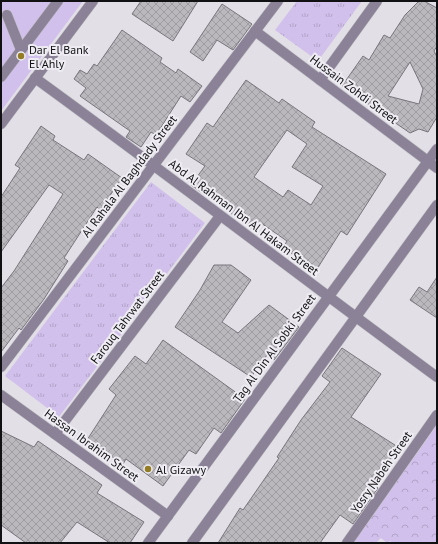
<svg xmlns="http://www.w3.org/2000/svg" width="438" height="544" font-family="'PT Sans',sans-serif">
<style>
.grass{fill:url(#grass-tufts)}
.park{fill:url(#park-crowns)}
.garden{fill:#d1c0eb}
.building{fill:url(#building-cross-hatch);stroke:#78767c;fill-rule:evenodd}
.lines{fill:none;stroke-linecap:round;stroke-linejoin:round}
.minor-casing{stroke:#bcbbc0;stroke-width:11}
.minor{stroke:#8b8298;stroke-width:10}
.poi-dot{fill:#937c23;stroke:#efedf3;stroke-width:1.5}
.labels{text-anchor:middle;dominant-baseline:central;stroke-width:4;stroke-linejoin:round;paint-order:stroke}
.poi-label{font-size:12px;fill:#111113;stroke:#efedf3;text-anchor:start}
.street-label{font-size:12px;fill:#111113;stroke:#efedf3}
</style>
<defs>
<pattern id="grass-tufts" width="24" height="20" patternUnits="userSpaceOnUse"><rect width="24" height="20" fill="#d1c0eb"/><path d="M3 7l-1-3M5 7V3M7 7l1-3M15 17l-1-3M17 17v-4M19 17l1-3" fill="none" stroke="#b2a4c9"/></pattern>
<pattern id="park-crowns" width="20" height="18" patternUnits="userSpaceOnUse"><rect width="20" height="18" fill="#d1c0eb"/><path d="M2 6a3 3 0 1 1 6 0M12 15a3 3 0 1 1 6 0" fill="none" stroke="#b2a4c9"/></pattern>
<pattern id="building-cross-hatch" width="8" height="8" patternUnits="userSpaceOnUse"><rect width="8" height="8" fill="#bab7bd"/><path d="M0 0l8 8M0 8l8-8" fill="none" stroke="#9f9ca2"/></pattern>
</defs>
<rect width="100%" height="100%" fill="#e2e0e6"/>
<g class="grass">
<path d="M297 1H362L318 61 275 30Z"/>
<path d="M151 182 205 223 59 417 5 376Z"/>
</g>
<path class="park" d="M437 425V543H393L390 541 387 543 381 538 376 543H353Z"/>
<path class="garden" d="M1 1H83L1 111Z"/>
<g class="building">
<path d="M141 1H198L173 41 132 14Z"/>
<path d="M419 1H424L437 8V46L434 51 437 57V117L428 132 419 129 410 133 342 86 363 56 369 60 384 35 390 38 405 15ZM410 62 423 89 419 104 388 96Z"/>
<path d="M222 4 252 24 233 50 217 40 203 61 190 52Z"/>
<path d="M122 30 162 58 160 62 176 73 178 69 202 86 190 102 181 96 156 135 151 132 141 147 126 137 130 131 80 96 86 88 74 79 80 70 87 74 94 64 97 66Z"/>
<path d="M246 80 279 103 282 99 315 122 312 127 386 174 347 235 341 231 317 269 283 248 287 241 261 223 256 231 191 185 205 166 186 154 207 123 213 127ZM287 130 307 144 292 167 323 186 311 205 288 190 283 197 254 177Z"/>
<path d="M41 126 55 136 53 140 84 160 88 154 122 178 100 210 97 207 64 258 68 261 44 299 21 330 19 328 1 352V288L14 271 63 194 49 185 1 252V197L20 168 15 165Z"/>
<path d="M214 265H231L251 280 222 322 238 333 269 305 299 327 274 360 267 355 251 377 175 327 200 290Z"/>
<path d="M437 277V318L410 300 419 287 427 292Z"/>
<path d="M163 340 245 399 221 433 214 428 196 454 189 450 163 486 126 459 123 464 87 440 116 395 109 389 135 356 146 364Z"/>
<path d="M342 348 381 374 351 417 398 447 374 485 378 488 353 524 340 515 320 543H218L240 508 243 510 279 458 277 457 301 420 330 382 322 376Z"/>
<path d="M1 431 34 447 38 441 102 485 97 493 144 522 130 543H110L77 522 60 543H26L1 525Z"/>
</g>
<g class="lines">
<g class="minor-casing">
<g id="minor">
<path d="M7 15 21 50"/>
<path d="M255 31 437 168"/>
<path d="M1 77 58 1"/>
<path d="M35 78C170 176 302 278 437 377"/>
<path d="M320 80 377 1"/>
<path d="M1 124 93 1"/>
<path d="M1 367 278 1"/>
<path d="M1 395 168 516"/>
<path d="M55 434 220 216"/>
<path d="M148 543 437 149"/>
<path d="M192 543 437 205"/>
<path d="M347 543 437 415"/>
</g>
</g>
<use href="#minor" class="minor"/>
</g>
<g class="poi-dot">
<circle cx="21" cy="56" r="4"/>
<circle cx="148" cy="469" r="4"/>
</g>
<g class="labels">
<g class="poi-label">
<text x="29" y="49">Dar El Bank<tspan x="29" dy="14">El Ahly</tspan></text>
<text x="156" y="469">Al Gizawy</text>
</g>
<g class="street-label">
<text transform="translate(354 89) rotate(37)">Hussain Zohdi Street</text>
<text transform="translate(129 176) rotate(-53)">Al Rahala Al Baghdady Street</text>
<text transform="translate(244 217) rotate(37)">Abd Al Rahman Ibn Al Hakam Street</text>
<text transform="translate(127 317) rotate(-53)">Farouq Tahrwat Street</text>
<text transform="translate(274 348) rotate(-54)">Tag Al Din Al Sobki Street</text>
<text transform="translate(92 445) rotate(36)">Hassan Ibrahim Street</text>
<text transform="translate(381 472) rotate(-55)">Yosry Nabeh Street</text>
</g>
</g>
<rect width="438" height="544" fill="none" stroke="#111113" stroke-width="4"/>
</svg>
